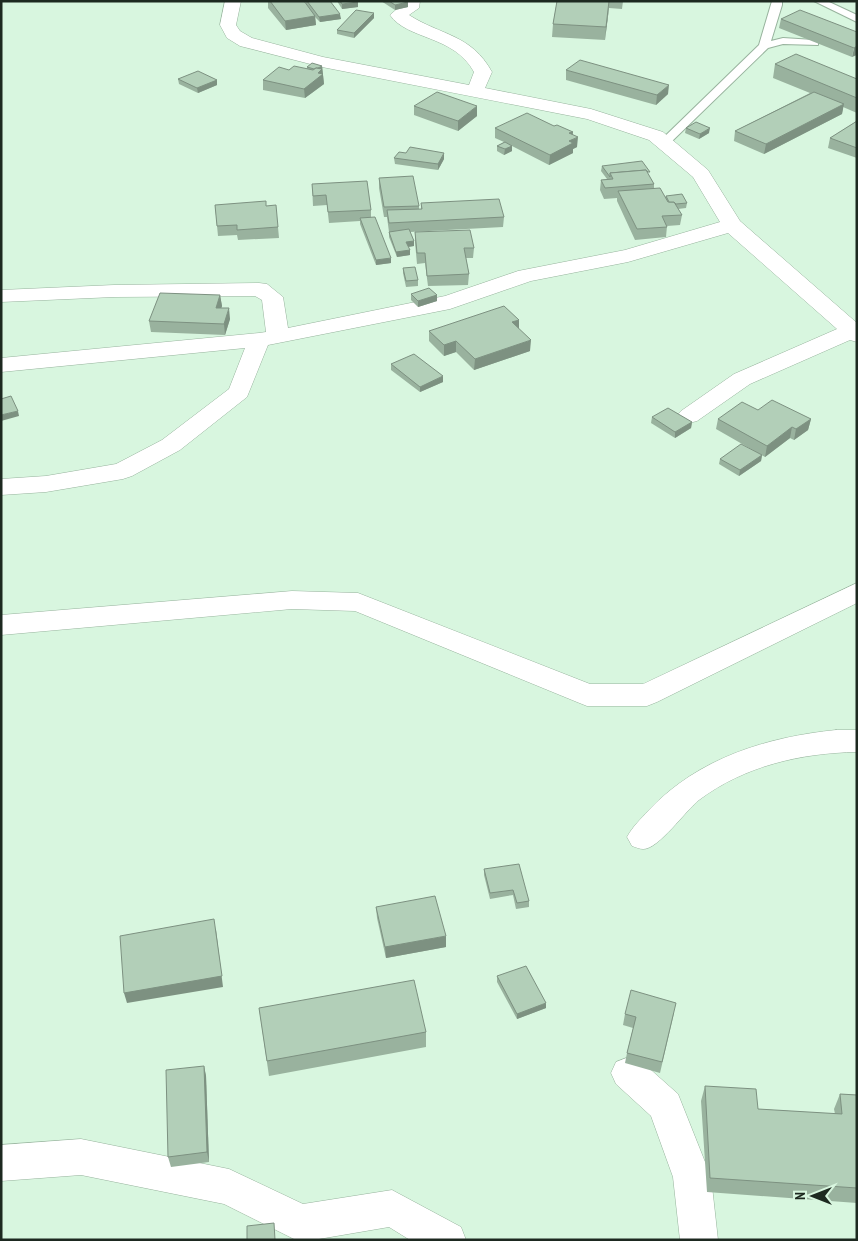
<svg xmlns="http://www.w3.org/2000/svg" width="858" height="1241" font-family="'PT Sans Narrow',sans-serif">
<style>
.lines{fill:none;stroke-linecap:round;stroke-linejoin:round}
.service-casing{stroke:#97b39d;stroke-width:2}
.minor-casing{stroke:#97b39d;stroke-width:1}
.service{fill:#fff;fill-rule:evenodd}
.minor{fill:#fff;fill-rule:evenodd}
.wall{fill:#99b29e}
.shaded-wall{fill:#7d9181}
.building{fill:#b2cfb8;stroke:#7d9181}
</style>
<rect width="100%" height="100%" fill="#d8f6df"/>
<g class="lines">
<g class="service-casing">
<g id="service">
<path d="M772 1H782V5L771 41 783 38 814 40 818 41V45L783 44 768 48 668 145H660V141L759 45Z"/>
<path d="M814 1H827L857 15V22Z"/>
</g>
</g>
<g class="minor-casing">
<g id="minor">
<path d="M225 1H241L236 25 240 31 252 38 323 57 469 85 474 72C454 35 407 40 390 15L404 3V1H420L419 8 409 15C442 36 471 34 492 72L485 88 591 109 663 132 708 170 740 221 857 323V342L850 340 750 384 697 421 689 423 681 421 677 416 681 411 734 374 837 329 728 233 628 262 531 281 450 309 268 345 247 397 180 450 132 476 123 479 46 492 1 495V479L46 476 116 464 162 440 229 389 245 348 1 372V358L259 333 266 332 262 300 255 296 114 297 1 302V290L114 285 259 283 267 284 283 297 288 328 445 296 518 271 625 250 720 222 693 177 649 140 587 119 322 67 240 46 227 38 220 25Z"/>
<path d="M857 583V603L657 702 647 706H587L577 702 355 611 292 609 1 635V615L292 591 358 593 590 684H643Z"/>
<path d="M836 730H857V752C801 753 744 766 699 800 686 810 658 850 643 849 640 849 635 847 632 846L627 837C633 826 641 819 649 810 698 758 767 737 836 730Z"/>
<path d="M629 1057 642 1062 678 1094 711 1177 718 1240H680L673 1177 651 1116 616 1084 611 1073 616 1062Z"/>
<path d="M81 1139 229 1169 303 1204 392 1190 461 1227 466 1240H410L389 1227 313 1240H296L224 1204 81 1175 1 1181V1145Z"/>
</g>
</g>
<use href="#service" class="service"/>
<use href="#minor" class="minor"/>
</g>
<g class="wall">
<path d="M268 1H304L306 5V1H330L341 19 320 22 315 17 316 25 286 30 268 8Z"/>
<path d="M337 1H357L358 7 342 9Z"/>
<path d="M381 1H407L408 7 395 10Z"/>
<path d="M557 1H623L622 9 609 8 605 40 552 37 553 24Z"/>
<path d="M374 13V18L354 38 337 34V30Z"/>
<path d="M781 19 857 32 852 57 779 28Z"/>
<path d="M775 64 857 79V113L843 107 842 114 764 154 734 141 735 131 810 93 773 78Z"/>
<path d="M322 66 324 84 305 98 263 90V80L289 70 307 69V67Z"/>
<path d="M566 70 668 94 656 105 566 80Z"/>
<path d="M178 79 217 80V85L198 93 179 84Z"/>
<path d="M414 106 477 116 458 131 414 115Z"/>
<path d="M857 121V158L828 148 830 138Z"/>
<path d="M554 126 573 132 572 135 577 147 573 149V153L549 165 512 146V151L504 155 497 151V146L504 142 495 138V128Z"/>
<path d="M686 128 709 133 699 139 685 133Z"/>
<path d="M394 158 444 159 438 170 395 164Z"/>
<path d="M602 166 649 176 654 184V188L665 198 666 196 687 203 686 208 678 209 682 215 680 225 667 226 666 237 635 240 617 201V198L604 199 600 190 601 180 607 179 601 171Z"/>
<path d="M379 178 419 206V209H421V203L504 217 503 227 410 232 414 241V246L408 247 410 250V255L397 257 389 237V232L387 217H384L379 188Z"/>
<path d="M312 184 371 210V217L391 263 376 265 360 224V221L329 223 327 205 313 206Z"/>
<path d="M215 205 266 206 278 227 279 238 238 240 237 235 218 236Z"/>
<path d="M415 232 474 248 473 258H466L469 274 468 285 428 286 425 263 417 264 415 242Z"/>
<path d="M403 268 418 280V286L406 287 403 273Z"/>
<path d="M411 294 437 295V301L418 307 411 300Z"/>
<path d="M220 295 222 306 221 308 230 319 225 335 151 332 149 321Z"/>
<path d="M519 320V329L530 351 474 370 456 352 444 356 429 341V331Z"/>
<path d="M391 364 443 382 420 392 391 370Z"/>
<path d="M758 410 811 419 808 430 794 440 790 438 765 457 716 429 718 419Z"/>
<path d="M652 417 692 422 691 428 675 438 651 423Z"/>
<path d="M762 455 761 461 739 476 719 464 720 459Z"/>
<path d="M484 869 529 901V907L516 909 513 895 490 899 484 875Z"/>
<path d="M376 907 446 947 386 958 377 918Z"/>
<path d="M497 976 546 1008 517 1019 497 982Z"/>
<path d="M259 1008 426 1032V1047L269 1076Z"/>
<path d="M674 1013 660 1073 625 1063 627 1053 633 1028 623 1025 625 1014Z"/>
<path d="M204 1066 206 1076 209 1162 171 1167 168 1157Z"/>
<path d="M705 1086 758 1109 835 1114 834 1109 840 1094 857 1095V1203L707 1192 701 1101Z"/>
</g>
<g class="shaded-wall">
<path d="M610 1 609 8 605 40 606 27Z"/>
<path d="M358 2V7L342 9V4Z"/>
<path d="M408 2V7L395 10V5Z"/>
<path d="M374 13V18L354 38V33Z"/>
<path d="M340 14 341 19 320 22 319 17Z"/>
<path d="M315 16 316 25 286 30 285 21Z"/>
<path d="M857 46V55L852 57 854 48Z"/>
<path d="M322 66 324 84 305 98 304 89 316 70Z"/>
<path d="M217 80V85L198 93 197 88Z"/>
<path d="M669 85 668 94 656 105 657 95Z"/>
<path d="M844 104 842 114 764 154 766 144Z"/>
<path d="M477 106V116L458 131V121Z"/>
<path d="M710 128 709 133 699 139 700 134Z"/>
<path d="M573 132 572 140 578 137 577 147 573 149V153L549 165 550 155 569 133Z"/>
<path d="M512 146V151L504 155 505 149Z"/>
<path d="M444 153V159L438 170V164Z"/>
<path d="M414 241V246L407 247 406 242Z"/>
<path d="M410 250V255L397 257 396 252Z"/>
<path d="M391 258V263L376 265V260Z"/>
<path d="M220 295 222 306 218 318 216 308Z"/>
<path d="M437 295V301L418 307V301Z"/>
<path d="M229 308 230 319 225 335 224 324Z"/>
<path d="M519 320V330L512 322Z"/>
<path d="M531 340 530 351 474 370 475 359Z"/>
<path d="M456 341V352L444 356V345Z"/>
<path d="M443 376V382L420 392V387Z"/>
<path d="M18 411 19 416 1 421V415Z"/>
<path d="M811 419 808 430 794 440 796 429Z"/>
<path d="M692 422 691 428 675 438V432Z"/>
<path d="M792 427 790 438 765 457 767 446Z"/>
<path d="M762 455 761 461 739 476 740 470Z"/>
<path d="M216 930 223 987 127 1003 124 993Z"/>
<path d="M446 936V947L386 958 385 947Z"/>
<path d="M546 1003V1008L517 1019V1014Z"/>
<path d="M204 1066 206 1076 209 1162 207 1152Z"/>
</g>
<g class="building">
<path d="M270 1H304L315 16 285 21Z"/>
<path d="M307 1H330L340 14 319 17Z"/>
<path d="M340 1H357L358 2 342 4Z"/>
<path d="M389 1H407L408 2 395 5Z"/>
<path d="M557 1H609L606 27 553 24Z"/>
<path d="M356 10 374 13 354 33 337 30Z"/>
<path d="M800 10 857 32V46L854 48 781 19Z"/>
<path d="M796 54 857 79V98L775 64Z"/>
<path d="M580 60 669 85 657 95 566 70Z"/>
<path d="M312 63 322 66 318 68H316L314 69 307 67Z"/>
<path d="M294 66 313 70 316 68 322 69 318 73 323 74 304 89 263 80 279 67 289 70Z"/>
<path d="M198 71 217 80 197 88 178 79Z"/>
<path d="M437 92 477 106 458 121 414 106Z"/>
<path d="M814 92 844 104 766 144 735 131Z"/>
<path d="M527 113 554 126 557 125 573 132 569 133 578 137 569 141 573 143 550 155 495 128Z"/>
<path d="M857 121V148L830 138Z"/>
<path d="M696 122 710 128 700 134 686 128Z"/>
<path d="M505 142 512 146 505 149 497 146Z"/>
<path d="M410 147 444 153 438 164 394 158 399 152 406 153Z"/>
<path d="M642 161 650 172H648L646 170 610 173V177L602 166Z"/>
<path d="M646 170 654 184 605 188 601 180 613 179 610 173Z"/>
<path d="M413 176 419 206 384 207 379 178Z"/>
<path d="M367 181 371 210 328 212 326 195 313 196 312 184Z"/>
<path d="M660 188 668 202H674L682 215 662 216 667 227 637 229 618 191Z"/>
<path d="M682 194 687 203 676 204 674 202H669L666 196Z"/>
<path d="M499 199 504 217 389 223 387 210 422 209 421 203Z"/>
<path d="M266 201V206L276 205 278 227 237 230V225L217 226 215 205Z"/>
<path d="M375 217 391 258 376 260 360 218Z"/>
<path d="M409 229 414 241 406 242 410 250 396 252 389 232Z"/>
<path d="M470 230 474 248H464L469 274 427 276 425 253H417L415 232Z"/>
<path d="M415 267 418 280 406 281 403 268Z"/>
<path d="M429 288 437 295 418 301 411 294Z"/>
<path d="M160 293 220 295 216 308H229L224 324 149 321Z"/>
<path d="M504 306 519 320 512 322 531 340 475 359 456 341 444 345 429 331Z"/>
<path d="M414 354 443 376 420 387 391 364Z"/>
<path d="M11 396 18 411 1 415V399Z"/>
<path d="M772 400 811 419 796 429 792 427 767 446 718 419 742 402 758 410Z"/>
<path d="M668 408 692 422 675 432 652 417Z"/>
<path d="M741 444 762 455 740 470 720 459Z"/>
<path d="M519 864 529 901 517 903 513 890 490 893 484 869Z"/>
<path d="M435 896 446 936 385 947 376 907Z"/>
<path d="M214 919 222 976 124 993 120 936Z"/>
<path d="M526 966 546 1003 517 1014 497 976Z"/>
<path d="M414 980 426 1032 267 1061 259 1008Z"/>
<path d="M631 990 676 1003 662 1062 627 1053 636 1017 625 1014Z"/>
<path d="M204 1066 207 1152 168 1157 166 1070Z"/>
<path d="M705 1086 756 1089 758 1109 842 1114 840 1094 857 1095V1188L710 1178Z"/>
<path d="M274 1223 275 1240H247V1226Z"/>
</g>
<rect width="858" height="1241" fill="none" stroke="#1d2920" stroke-width="5"/>
<g transform="translate(813 1196) rotate(270)" stroke="#d8f6df" stroke-width="4" paint-order="stroke">
<path d="M0-4L9 19L0 12L-9 19Z" fill="#1d2920"/>
<text y="-8" font-size="14" font-weight="bold" text-anchor="middle" fill="#1d2920">N</text>
</g>
</svg>
